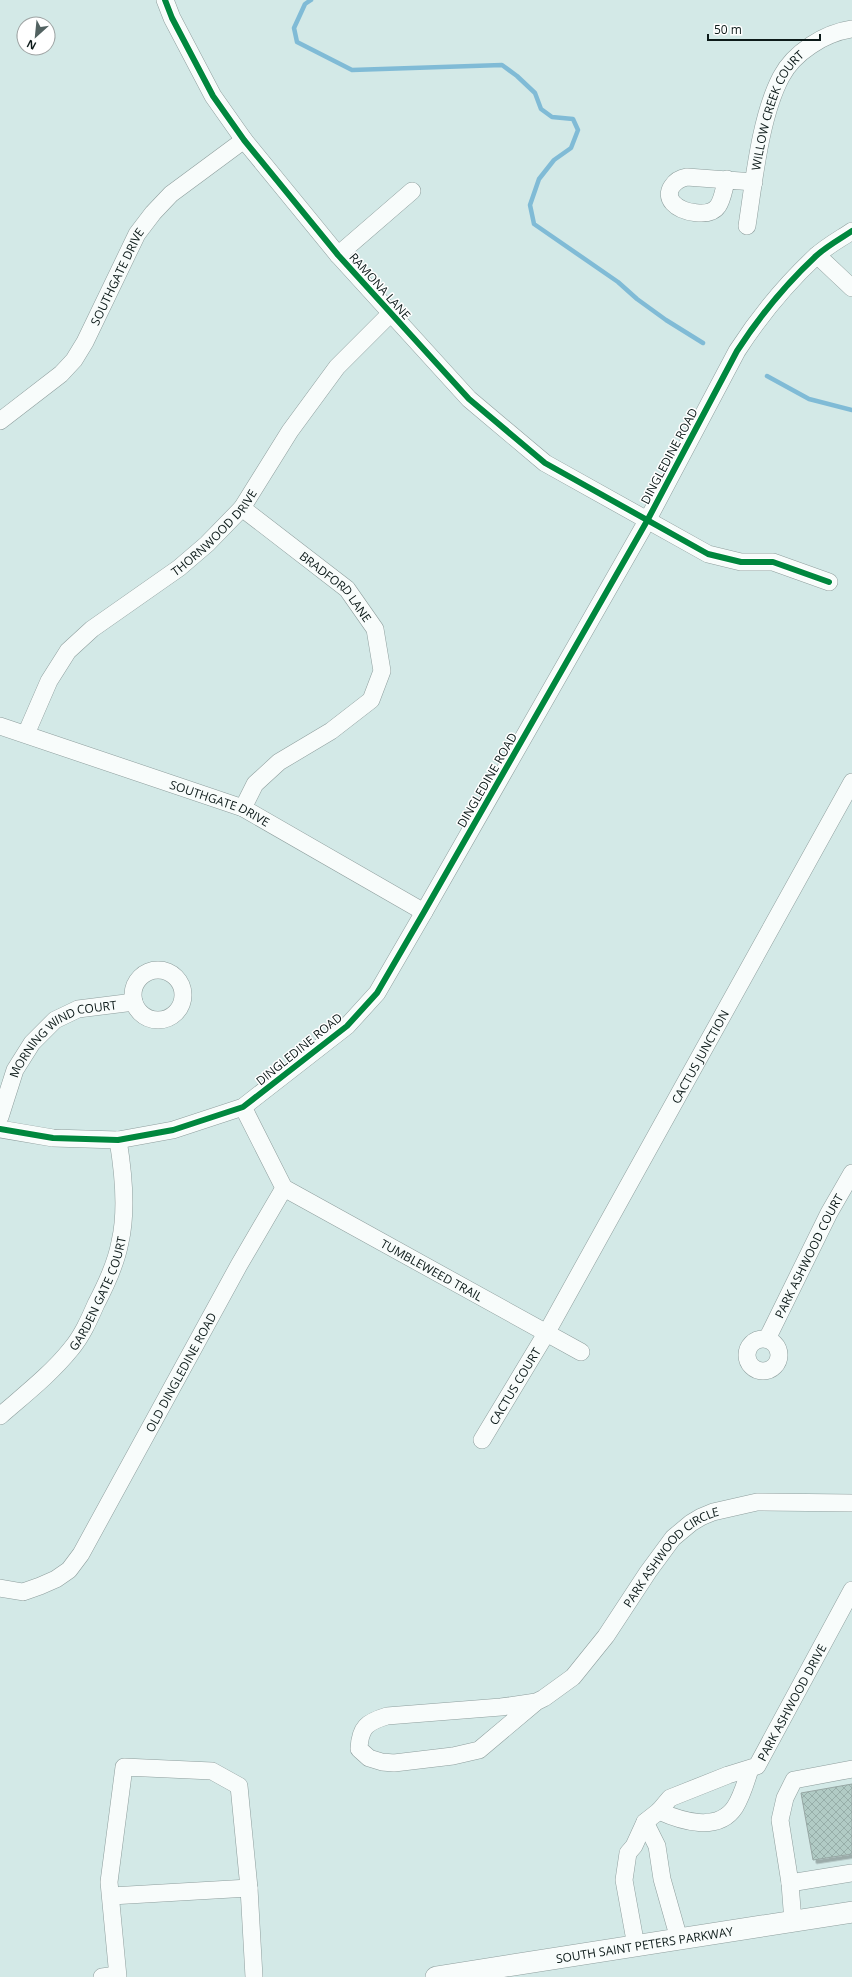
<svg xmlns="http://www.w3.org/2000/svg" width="852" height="1977" font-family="'Open Sans',sans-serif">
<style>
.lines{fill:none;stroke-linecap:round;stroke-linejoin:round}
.stream{stroke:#80bbd6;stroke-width:4.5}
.building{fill:url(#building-cross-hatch);stroke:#97a7a4;filter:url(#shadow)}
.minor-casing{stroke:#8e9e9d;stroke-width:18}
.major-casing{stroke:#8e9e9d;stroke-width:22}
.minor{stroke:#f8fcfb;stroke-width:17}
.major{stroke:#f8fcfb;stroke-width:21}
.cycleway-casing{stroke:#fff;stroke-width:8}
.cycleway{stroke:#00873e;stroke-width:6}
.labels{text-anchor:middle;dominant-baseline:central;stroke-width:3;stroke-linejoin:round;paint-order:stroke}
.street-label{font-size:12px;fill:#0c1a19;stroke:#fff}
</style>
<defs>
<pattern id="building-cross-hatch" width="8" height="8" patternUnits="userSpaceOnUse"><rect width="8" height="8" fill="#b1cbc5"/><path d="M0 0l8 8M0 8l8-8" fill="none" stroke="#97aea9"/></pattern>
<filter id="shadow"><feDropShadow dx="3.5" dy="3.5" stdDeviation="0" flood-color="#0004"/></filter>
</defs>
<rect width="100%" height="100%" fill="#d3e9e7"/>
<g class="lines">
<g class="stream">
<path d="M311 0 305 4 294 28 297 42 352 70 502 65 517 76 535 93 541 109 552 117 573 119 578 130 571 148 554 160 539 179 530 205 534 224 618 282 637 299 666 320 703 343"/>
<path d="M767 376 809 399 852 410"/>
</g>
</g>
<path class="building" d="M852 1784V1854L813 1860 801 1793Z"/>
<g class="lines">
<g class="minor-casing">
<g id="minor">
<path d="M165 0 172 18 213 96 244 140 338 255 469 399 545 463 708 554 741 562H773L829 582"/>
<path d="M727 179C724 187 723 199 718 206 710 218 682 213 673 203 663 192 675 179 687 177L754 182"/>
<path id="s1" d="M747 226C754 181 760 117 781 77 794 52 825 33 852 29"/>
<path d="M338 255 412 191"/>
<path d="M817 255 852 288"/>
<path id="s2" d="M0 421 61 374 74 360 85 342 137 234 153 213 171 194 244 140"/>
<path id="s3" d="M242 508 347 589 375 629 382 671 371 700 331 731 279 762 255 784 243 808"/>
<path id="s4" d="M0 726 243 808 424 912"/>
<path id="s5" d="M26 734 49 681 68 651 92 629 179 568 207 544 242 508 290 431 337 367 390 314"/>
<circle cx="158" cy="995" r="25"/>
<path id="s6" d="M0 1117 15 1070 32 1043 55 1020 78 1009 134 1002"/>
<path d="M0 1129 53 1138 118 1140 173 1130 243 1107 347 1026 377 993 424 912 647 521 737 351C759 317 786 284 816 256 827 246 840 239 852 231"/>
<path id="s7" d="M284 1188 581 1352"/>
<circle cx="763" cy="1355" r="16"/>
<path id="s8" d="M767 1339 829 1213 852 1173"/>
<path id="s9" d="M0 1416C24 1395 51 1374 71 1349 82 1336 89 1320 96 1304 106 1285 116 1264 120 1242 127 1212 123 1170 118 1140"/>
<path id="s10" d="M482 1440 547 1332 852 782"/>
<path id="s11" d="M0 1588 23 1592 40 1586 56 1579 69 1570 81 1554 239 1265 284 1188 243 1107"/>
<path id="s12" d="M536 1702 479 1750 453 1756 394 1763 382 1762 369 1758 359 1749C360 1727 367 1722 387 1716L501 1707 536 1702 544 1698 573 1677 606 1636 648 1572 673 1538 691 1523 701 1517 713 1512 757 1502 852 1503"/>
<path d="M659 1811C681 1821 718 1833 735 1807 742 1796 746 1782 750 1769"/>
<path d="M645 1822 657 1846 662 1879 679 1939"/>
<path d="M790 1883 852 1873"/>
<path d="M111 1896 249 1888"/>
<path d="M793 1922 790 1883 780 1820 785 1798 794 1780 852 1769"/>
<path id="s13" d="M636 1946 624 1880 628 1853 634 1846 645 1822 659 1811 670 1798 728 1775 757 1766 852 1590"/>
<path d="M102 1977 117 1975"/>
<path d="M118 1977 109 1882 124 1767 212 1771 239 1786 249 1888 254 1977"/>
</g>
</g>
<g class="major-casing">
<g id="major">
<path id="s14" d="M436 1977 852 1912"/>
</g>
</g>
<use href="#minor" class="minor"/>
<use href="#major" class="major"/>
<g class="cycleway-casing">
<g id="cycleway">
<path d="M165 0 172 18 213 96 244 140 338 255 469 399 545 463 708 554 741 562H773L829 582"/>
<path d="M0 1129 53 1138 118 1140 173 1130 243 1107 347 1026 377 993 424 912 647 521 737 351C759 317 786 284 816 256 827 246 840 239 852 231"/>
</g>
</g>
<use href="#cycleway" class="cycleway"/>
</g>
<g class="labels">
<g class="street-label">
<text stroke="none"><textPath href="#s1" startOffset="121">WILLOW CREEK COURT</textPath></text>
<text stroke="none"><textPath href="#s2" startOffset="190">SOUTHGATE DRIVE</textPath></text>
<text transform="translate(380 286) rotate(48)">RAMONA LANE</text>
<text transform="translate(669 456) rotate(-62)">DINGLEDINE ROAD</text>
<text stroke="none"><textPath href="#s5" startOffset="282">THORNWOOD DRIVE</textPath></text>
<text stroke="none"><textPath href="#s3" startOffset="123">BRADFORD LANE</textPath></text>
<text transform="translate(487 780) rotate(-60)">DINGLEDINE ROAD</text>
<text stroke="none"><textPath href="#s4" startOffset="233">SOUTHGATE DRIVE</textPath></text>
<text stroke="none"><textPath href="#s6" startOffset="110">MORNING WIND COURT</textPath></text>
<text transform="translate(299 1049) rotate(-39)">DINGLEDINE ROAD</text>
<text stroke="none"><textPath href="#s10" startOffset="441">CACTUS JUNCTION</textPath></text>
<text stroke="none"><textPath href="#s8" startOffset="93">PARK ASHWOOD COURT</textPath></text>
<text stroke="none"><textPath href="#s7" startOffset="169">TUMBLEWEED TRAIL</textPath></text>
<text stroke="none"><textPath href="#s9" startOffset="160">GARDEN GATE COURT</textPath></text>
<text stroke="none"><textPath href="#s11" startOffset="302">OLD DINGLEDINE ROAD</textPath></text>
<text stroke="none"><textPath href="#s10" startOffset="63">CACTUS COURT</textPath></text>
<text stroke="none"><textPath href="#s12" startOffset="599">PARK ASHWOOD CIRCLE</textPath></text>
<text stroke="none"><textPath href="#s13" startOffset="330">PARK ASHWOOD DRIVE</textPath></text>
<text stroke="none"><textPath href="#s14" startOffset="211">SOUTH SAINT PETERS PARKWAY</textPath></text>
</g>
</g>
<g transform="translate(36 36) rotate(207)"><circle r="19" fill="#ffffff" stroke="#9ea3a3"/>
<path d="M0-3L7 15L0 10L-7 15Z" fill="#526261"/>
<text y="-6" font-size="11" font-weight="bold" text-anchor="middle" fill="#0c1a19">N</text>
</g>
<path d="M708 34v6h112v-6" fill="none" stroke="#0c1a19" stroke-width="2"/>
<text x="714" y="34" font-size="12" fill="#0c1a19" stroke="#ffffff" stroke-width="3" paint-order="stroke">50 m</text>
</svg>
